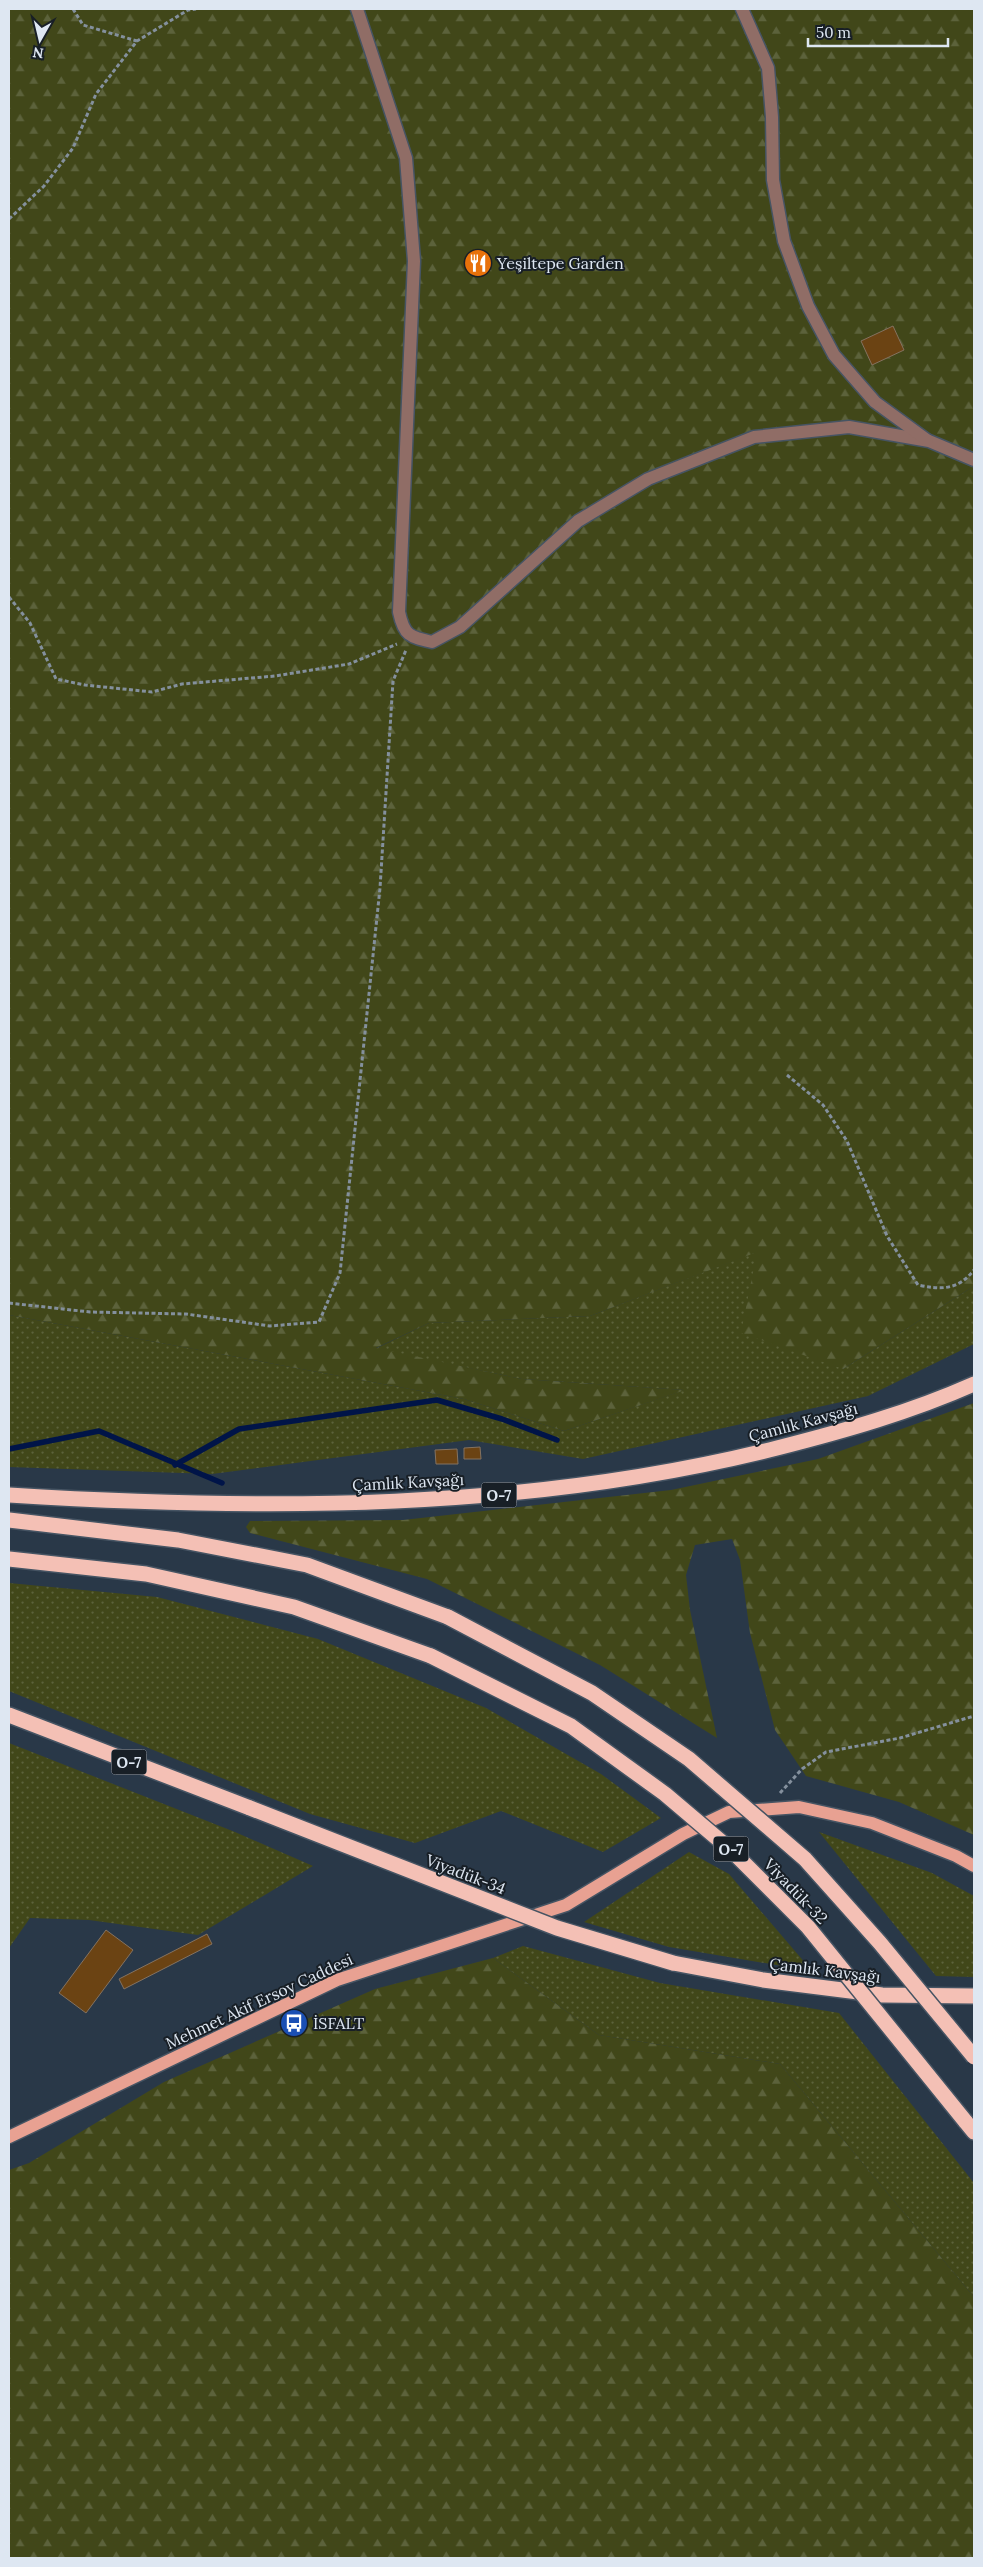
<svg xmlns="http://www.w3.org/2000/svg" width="983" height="2567" font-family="Lora,serif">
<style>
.grass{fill:url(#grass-dots)}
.forest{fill:url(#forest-firs)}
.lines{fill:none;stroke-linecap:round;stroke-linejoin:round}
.stream{stroke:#001448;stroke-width:5.5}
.building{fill:#6b4313;stroke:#847260}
.minor-casing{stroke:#465463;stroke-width:15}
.major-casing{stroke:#465463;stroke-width:15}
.highway-casing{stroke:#465463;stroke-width:18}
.path{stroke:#84909d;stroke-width:3;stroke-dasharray:4 2.5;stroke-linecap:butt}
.minor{stroke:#906d66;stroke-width:12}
.major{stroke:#e8a192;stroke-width:12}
.highway{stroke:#f4c0b5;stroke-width:15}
.highway-bridge-casing{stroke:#465463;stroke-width:18;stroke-linecap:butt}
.highway-bridge{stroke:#f4c0b5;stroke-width:15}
.labels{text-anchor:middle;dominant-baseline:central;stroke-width:4;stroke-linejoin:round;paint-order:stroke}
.shield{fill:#181f26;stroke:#a3abb5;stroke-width:1}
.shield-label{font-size:15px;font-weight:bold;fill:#dee7f2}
.poi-label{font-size:16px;fill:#dee7f2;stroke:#181f26;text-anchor:start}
.street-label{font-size:16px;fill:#dee7f2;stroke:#181f26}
</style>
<defs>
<pattern id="grass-dots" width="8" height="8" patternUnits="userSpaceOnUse" patternTransform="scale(1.25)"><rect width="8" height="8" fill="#414719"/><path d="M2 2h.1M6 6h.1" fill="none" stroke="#5c623b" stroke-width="1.8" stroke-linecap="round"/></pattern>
<pattern id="forest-firs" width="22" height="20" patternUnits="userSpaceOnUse" patternTransform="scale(1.25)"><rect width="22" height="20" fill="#414719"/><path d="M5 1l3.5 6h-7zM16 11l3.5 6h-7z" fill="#5c623b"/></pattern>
</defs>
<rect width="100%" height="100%" fill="#293848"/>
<g class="grass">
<path d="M758 1251 843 1369 974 1286V1344L868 1396 583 1459 469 1440 212 1474 9 1467V1315L464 1399 564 1431 684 1390 522 1379 375 1349 429 1323 590 1316Z"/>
<path d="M9 1583 157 1597 318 1639 486 1708 601 1774 661 1818 603 1852 501 1811 415 1843 310 1814 9 1691Z"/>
<path d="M9 1743 235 1832 313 1866 198 1935 89 1920 30 1918 9 1948Z"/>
<path d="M819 1832 932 1873 974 1896V1977L936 1976Z"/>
<path d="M689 1852 729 1874 812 1971 669 1947 584 1922Z"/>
<path d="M523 1946 660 1983 839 2013 974 2183V2297L780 2064 599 2035 493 1958Z"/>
</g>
<g class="forest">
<path d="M9 9H974V1286L843 1369 741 1333 757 1252 590 1316 429 1323 376 1348 522 1379 685 1390 564 1431 464 1399 9 1315Z"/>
<path d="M974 1403V1835L899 1802 806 1776 775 1730 750 1633 740 1560 732 1539 695 1545 686 1575 690 1610 717 1738 600 1665 427 1579 250 1533 246 1527 250 1521 403 1520 671 1490 818 1459Z"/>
<path d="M493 1958 599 2035 780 2064 974 2297V2558H9V2170L29 2163 164 2082 375 1989Z"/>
</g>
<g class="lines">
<g class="stream">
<path d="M9 1449 99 1431 222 1483"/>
<path d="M175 1465 239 1429 437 1400 502 1419 557 1440"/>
</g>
</g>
<g class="building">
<path d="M893 326 904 350 872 365 861 341Z"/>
<path d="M480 1447 481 1459H464V1448Z"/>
<path d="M457 1449 458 1464H436L435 1450Z"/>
<path d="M106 1930 133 1950 86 2013 59 1993Z"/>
<path d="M207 1934 212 1944 124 1989 119 1979Z"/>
</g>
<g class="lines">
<g class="minor-casing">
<g id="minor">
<path d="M357 9 406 158 414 261 399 612C404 636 410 637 432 642L460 627 578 521 648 479 754 437 849 427 929 441 974 460"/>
<path d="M742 9 768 68 772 117 773 180 784 241 808 306 834 355 875 402 927 440"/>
</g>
</g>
<g class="major-casing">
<path id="major" d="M9 2137 337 1980 566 1905 683 1834 729 1812 799 1807 872 1823 956 1856 974 1866"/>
</g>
<g class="highway-casing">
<g id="highway">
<path d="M9 1495C266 1511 526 1511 777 1448 844 1431 911 1412 974 1384"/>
<path d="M9 1520 178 1540 307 1565 448 1617"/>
<path d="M9 1559 146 1574 294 1607 431 1656"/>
<path d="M9 1715 250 1808"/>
<path d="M673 1963 763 1980 882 1995 974 1996"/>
<path d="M965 2121 974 2132"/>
</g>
</g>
<g class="path">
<path d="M73 9 83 25 137 41"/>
<path d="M9 219 44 186 73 148 96 94 137 41 188 10 196 9"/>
<path d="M9 597 30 623 56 679 85 685 152 692 182 684 275 676 349 664 397 644"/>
<path d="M787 1075 823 1105 847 1141 887 1236 918 1285C942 1290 958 1290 974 1270"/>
<path d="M9 1303 90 1312 186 1314 270 1326 319 1322 340 1273 380 888 393 681 406 650"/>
<path d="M780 1793 802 1769 826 1752 900 1738 974 1716"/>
</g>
<use href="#minor" class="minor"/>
<use href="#major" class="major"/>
<use href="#highway" class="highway"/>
<g class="highway-bridge-casing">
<g id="highway-bridge">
<path d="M448 1617 592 1693 689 1759 805 1859 880 1943 974 2057"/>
<path d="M431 1656 571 1726 665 1794 731 1850 808 1927 965 2121"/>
<path d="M250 1808 557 1928 673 1963"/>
</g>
</g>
<use href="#highway-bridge" class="highway-bridge"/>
</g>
<defs>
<g id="restaurant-disc" transform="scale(1.4375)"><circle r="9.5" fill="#e8710a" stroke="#181f26"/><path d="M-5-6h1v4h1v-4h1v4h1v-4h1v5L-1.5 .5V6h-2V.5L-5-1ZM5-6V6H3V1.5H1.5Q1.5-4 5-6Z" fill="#fff"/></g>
<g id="bus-disc" transform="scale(1.4375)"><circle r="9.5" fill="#1a4fb4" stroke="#181f26"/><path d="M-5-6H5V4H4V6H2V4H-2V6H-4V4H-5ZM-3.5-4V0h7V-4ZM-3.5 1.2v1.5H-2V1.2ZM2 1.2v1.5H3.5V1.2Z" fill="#fff"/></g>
</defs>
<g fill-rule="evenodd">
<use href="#restaurant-disc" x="478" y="263"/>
<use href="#bus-disc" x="294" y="2023"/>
</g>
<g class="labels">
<g class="shield">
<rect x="481.5" y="1482.5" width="35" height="25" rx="4"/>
<rect x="111.5" y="1749.5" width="35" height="25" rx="4"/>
<rect x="713.5" y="1836.5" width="35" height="25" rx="4"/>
</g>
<g class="shield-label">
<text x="499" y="1495">O-7</text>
<text x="129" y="1762">O-7</text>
<text x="731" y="1849">O-7</text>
</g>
<g class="poi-label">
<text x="497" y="263">Yeşiltepe Garden</text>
<text x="313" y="2023">İSFALT</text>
</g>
<g class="street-label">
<text transform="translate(803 1422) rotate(-15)">Çamlık Kavşağı</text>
<text transform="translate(408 1482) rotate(-3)">Çamlık Kavşağı</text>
<text transform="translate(466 1874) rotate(21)">Viyadük-34</text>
<text transform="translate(796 1891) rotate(46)">Viyadük-32</text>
<text transform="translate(825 1970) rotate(7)">Çamlık Kavşağı</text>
<text transform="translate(259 2001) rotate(-25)">Mehmet Akif Ersoy Caddesi</text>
</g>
</g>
<rect width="983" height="2567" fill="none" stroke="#dee7f2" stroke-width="20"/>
<g transform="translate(40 40) rotate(188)" stroke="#181f26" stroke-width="4" paint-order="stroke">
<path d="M0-4L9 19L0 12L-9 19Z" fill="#dee7f2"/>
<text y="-8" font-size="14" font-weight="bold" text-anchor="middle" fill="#dee7f2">N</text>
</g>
<path d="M808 38v8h140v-8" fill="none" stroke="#dee7f2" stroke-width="2.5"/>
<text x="816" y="38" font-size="15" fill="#dee7f2" stroke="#181f26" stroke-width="4" paint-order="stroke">50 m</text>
</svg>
